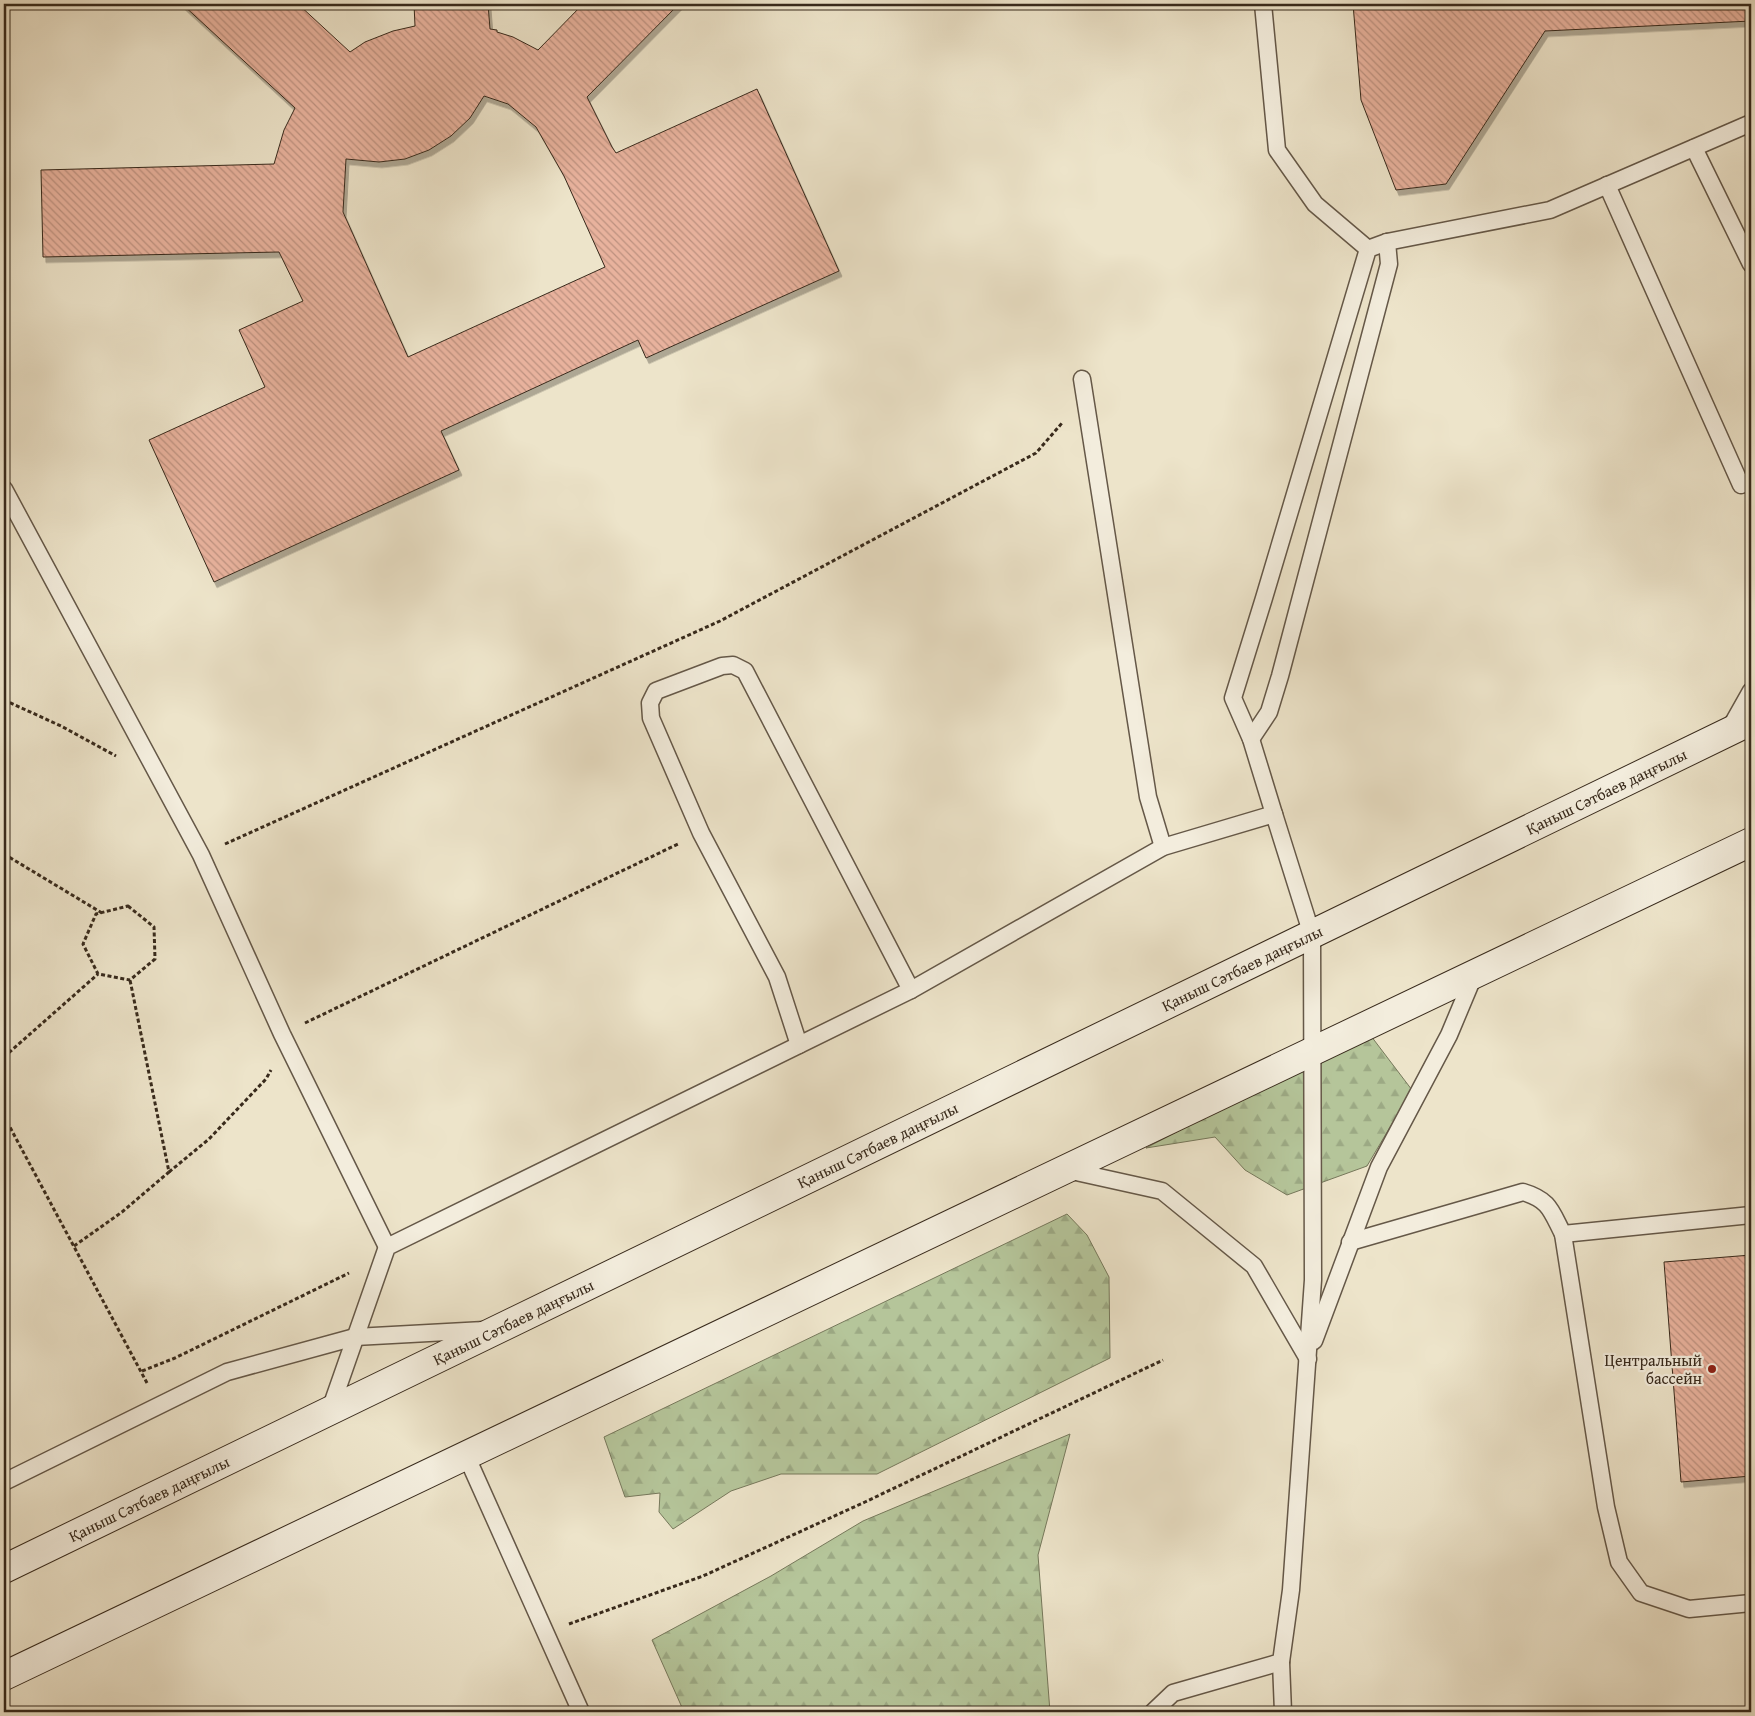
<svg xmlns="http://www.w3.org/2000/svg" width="1755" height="1716" font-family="'Gentium Book Plus',serif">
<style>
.forest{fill:url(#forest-firs);stroke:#76785b}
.building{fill:url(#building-back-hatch);stroke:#382a1c;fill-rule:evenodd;filter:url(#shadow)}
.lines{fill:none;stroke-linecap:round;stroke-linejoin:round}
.service-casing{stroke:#655848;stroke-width:19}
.secondary-casing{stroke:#382a1c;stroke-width:30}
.path{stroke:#382a1c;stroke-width:3;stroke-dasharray:4 2.5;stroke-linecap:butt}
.service{stroke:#f3eddd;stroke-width:16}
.secondary{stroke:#f3eddd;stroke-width:28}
.poi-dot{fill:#8f2418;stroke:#f3eddd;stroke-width:2}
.labels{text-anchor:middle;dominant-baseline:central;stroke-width:4.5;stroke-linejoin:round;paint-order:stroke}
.street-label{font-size:16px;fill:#382a1c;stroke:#f3eddd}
.poi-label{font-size:16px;fill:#382a1c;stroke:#f3eddd;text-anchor:end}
</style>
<defs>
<pattern id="forest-firs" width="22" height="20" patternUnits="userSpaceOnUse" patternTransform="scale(1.25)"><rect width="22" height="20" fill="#b5c59a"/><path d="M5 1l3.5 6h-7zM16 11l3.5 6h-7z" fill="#9ca984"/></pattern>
<pattern id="building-back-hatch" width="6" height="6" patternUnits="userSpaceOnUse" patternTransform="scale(1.25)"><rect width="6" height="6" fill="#e8b29d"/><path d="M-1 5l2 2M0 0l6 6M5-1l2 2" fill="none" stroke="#bd917f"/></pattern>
<filter id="shadow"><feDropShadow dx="3" dy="5.5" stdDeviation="0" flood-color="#0004"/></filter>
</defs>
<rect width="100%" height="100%" fill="#ede4ca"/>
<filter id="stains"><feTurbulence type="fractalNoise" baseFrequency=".004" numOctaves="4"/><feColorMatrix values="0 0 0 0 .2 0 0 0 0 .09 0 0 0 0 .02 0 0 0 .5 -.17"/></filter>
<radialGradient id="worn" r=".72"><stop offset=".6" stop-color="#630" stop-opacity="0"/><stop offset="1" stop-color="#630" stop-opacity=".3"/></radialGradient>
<g class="forest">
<path d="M1371 1036 1412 1090 1367 1166 1287 1195 1245 1170 1215 1137 1146 1148 1234 1102Z"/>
<path d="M1067 1214 1087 1235 1109 1277 1110 1358 877 1474H781L731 1491 673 1529 659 1512 660 1493 625 1497 604 1437Z"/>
<path d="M1070 1434 1038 1555 1050 1712H684L652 1640 771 1576 863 1521Z"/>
</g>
<g class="building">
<path d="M182 4H298L350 52 365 42 393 31 415 26 414 4H488L490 29 497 30V32L513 37 538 50 583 4H679L587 97 612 147 616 153 757 89 839 271 646 358 638 340 441 431 459 470 214 582 149 440 265 387 239 330 303 301 279 252 43 257 41 170 274 164 284 130 295 108ZM484 96 508 104 536 127 564 176 605 267 408 357 343 212 346 159 379 162 405 159 429 150 451 136 470 118Z"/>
<path d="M1353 4H1751V21L1545 31 1446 184 1396 190 1361 100Z"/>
<path d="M1751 1255V1476L1681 1482 1664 1262Z"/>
</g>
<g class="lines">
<g class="service-casing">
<g id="service">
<path d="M1263 4 1277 150 1315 204 1368 249"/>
<path d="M1694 148 1751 264"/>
<path d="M1607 185 1741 485 1751 481"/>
<path d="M1082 379 1148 797 1163 847"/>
<path d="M4 489 201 855 282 1034 387 1247"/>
<path d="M1729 730 1751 691"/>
<path d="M1251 739 1269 712 1280 676 1389 264 1387 242"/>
<path d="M1274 814 1251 739 1233 698 1264 598 1368 249 1387 242 1550 210 1751 123"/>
<path d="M799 1045 777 977 701 833 651 718 650 703 656 691 722 666 733 665 745 671 911 990"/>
<path d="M1067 1170 1162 1191 1254 1266 1308 1359"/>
<path d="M1563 1234 1606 1507 1619 1562 1641 1593 1689 1609 1751 1603"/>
<path d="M1350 1242 1523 1192C1550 1200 1551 1211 1563 1234L1751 1215"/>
<path d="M1314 1341 1379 1167 1449 1035 1475 973"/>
<path d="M330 1410 387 1247 911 990 1163 847 1274 814 1312 935 1313 1280 1291 1590 1281 1662 1173 1693 1153 1712"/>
<path d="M466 1455 581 1712"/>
<path d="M4 1482 227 1372 355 1337 484 1330"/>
<path d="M1281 1662 1283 1712"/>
</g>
</g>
<g class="secondary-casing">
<g id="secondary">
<path id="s1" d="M4 1569 1751 721"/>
<path d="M4 1676 1751 842"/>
</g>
</g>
<g class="path">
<path d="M4 700 61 726 116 756"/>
<path d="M225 844 720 621 1036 453 1062 423"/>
<path d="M4 854 102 913"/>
<path d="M128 906 154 927 155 959 130 980 98 974 83 944 96 914Z"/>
<path d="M305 1023 678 844"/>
<path d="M4 1057 98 974"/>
<path d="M4 1116 147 1383"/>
<path d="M169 1172 209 1139 266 1079 271 1070"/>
<path d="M74 1246 122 1212 169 1172 130 980"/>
<path d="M142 1371 175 1358 349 1273"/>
<path d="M569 1624 703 1576 865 1502 1163 1360"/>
</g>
<use href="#service" class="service"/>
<use href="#secondary" class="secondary"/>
</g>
<circle class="poi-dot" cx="1712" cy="1369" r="5"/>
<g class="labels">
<g class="street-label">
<text stroke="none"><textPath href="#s1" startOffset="1781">Қаныш Сәтбаев даңғылы</textPath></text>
<text stroke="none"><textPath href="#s1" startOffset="1376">Қаныш Сәтбаев даңғылы</textPath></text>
<text stroke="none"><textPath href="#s1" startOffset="971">Қаныш Сәтбаев даңғылы</textPath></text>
<text stroke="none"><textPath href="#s1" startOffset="566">Қаныш Сәтбаев даңғылы</textPath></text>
<text stroke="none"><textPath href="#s1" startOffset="161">Қаныш Сәтбаев даңғылы</textPath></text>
</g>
<g class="poi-label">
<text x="1702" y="1360">Центральный<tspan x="1702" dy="18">бассейн</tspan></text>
</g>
</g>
<rect width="1755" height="1716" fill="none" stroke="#ede4ca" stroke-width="20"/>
<rect x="5" y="5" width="1745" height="1706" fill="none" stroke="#382a1c" stroke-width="2.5"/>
<rect x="10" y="10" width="1735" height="1696" fill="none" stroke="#382a1c"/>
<rect width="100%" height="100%" filter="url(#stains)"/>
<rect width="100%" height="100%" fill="url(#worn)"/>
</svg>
